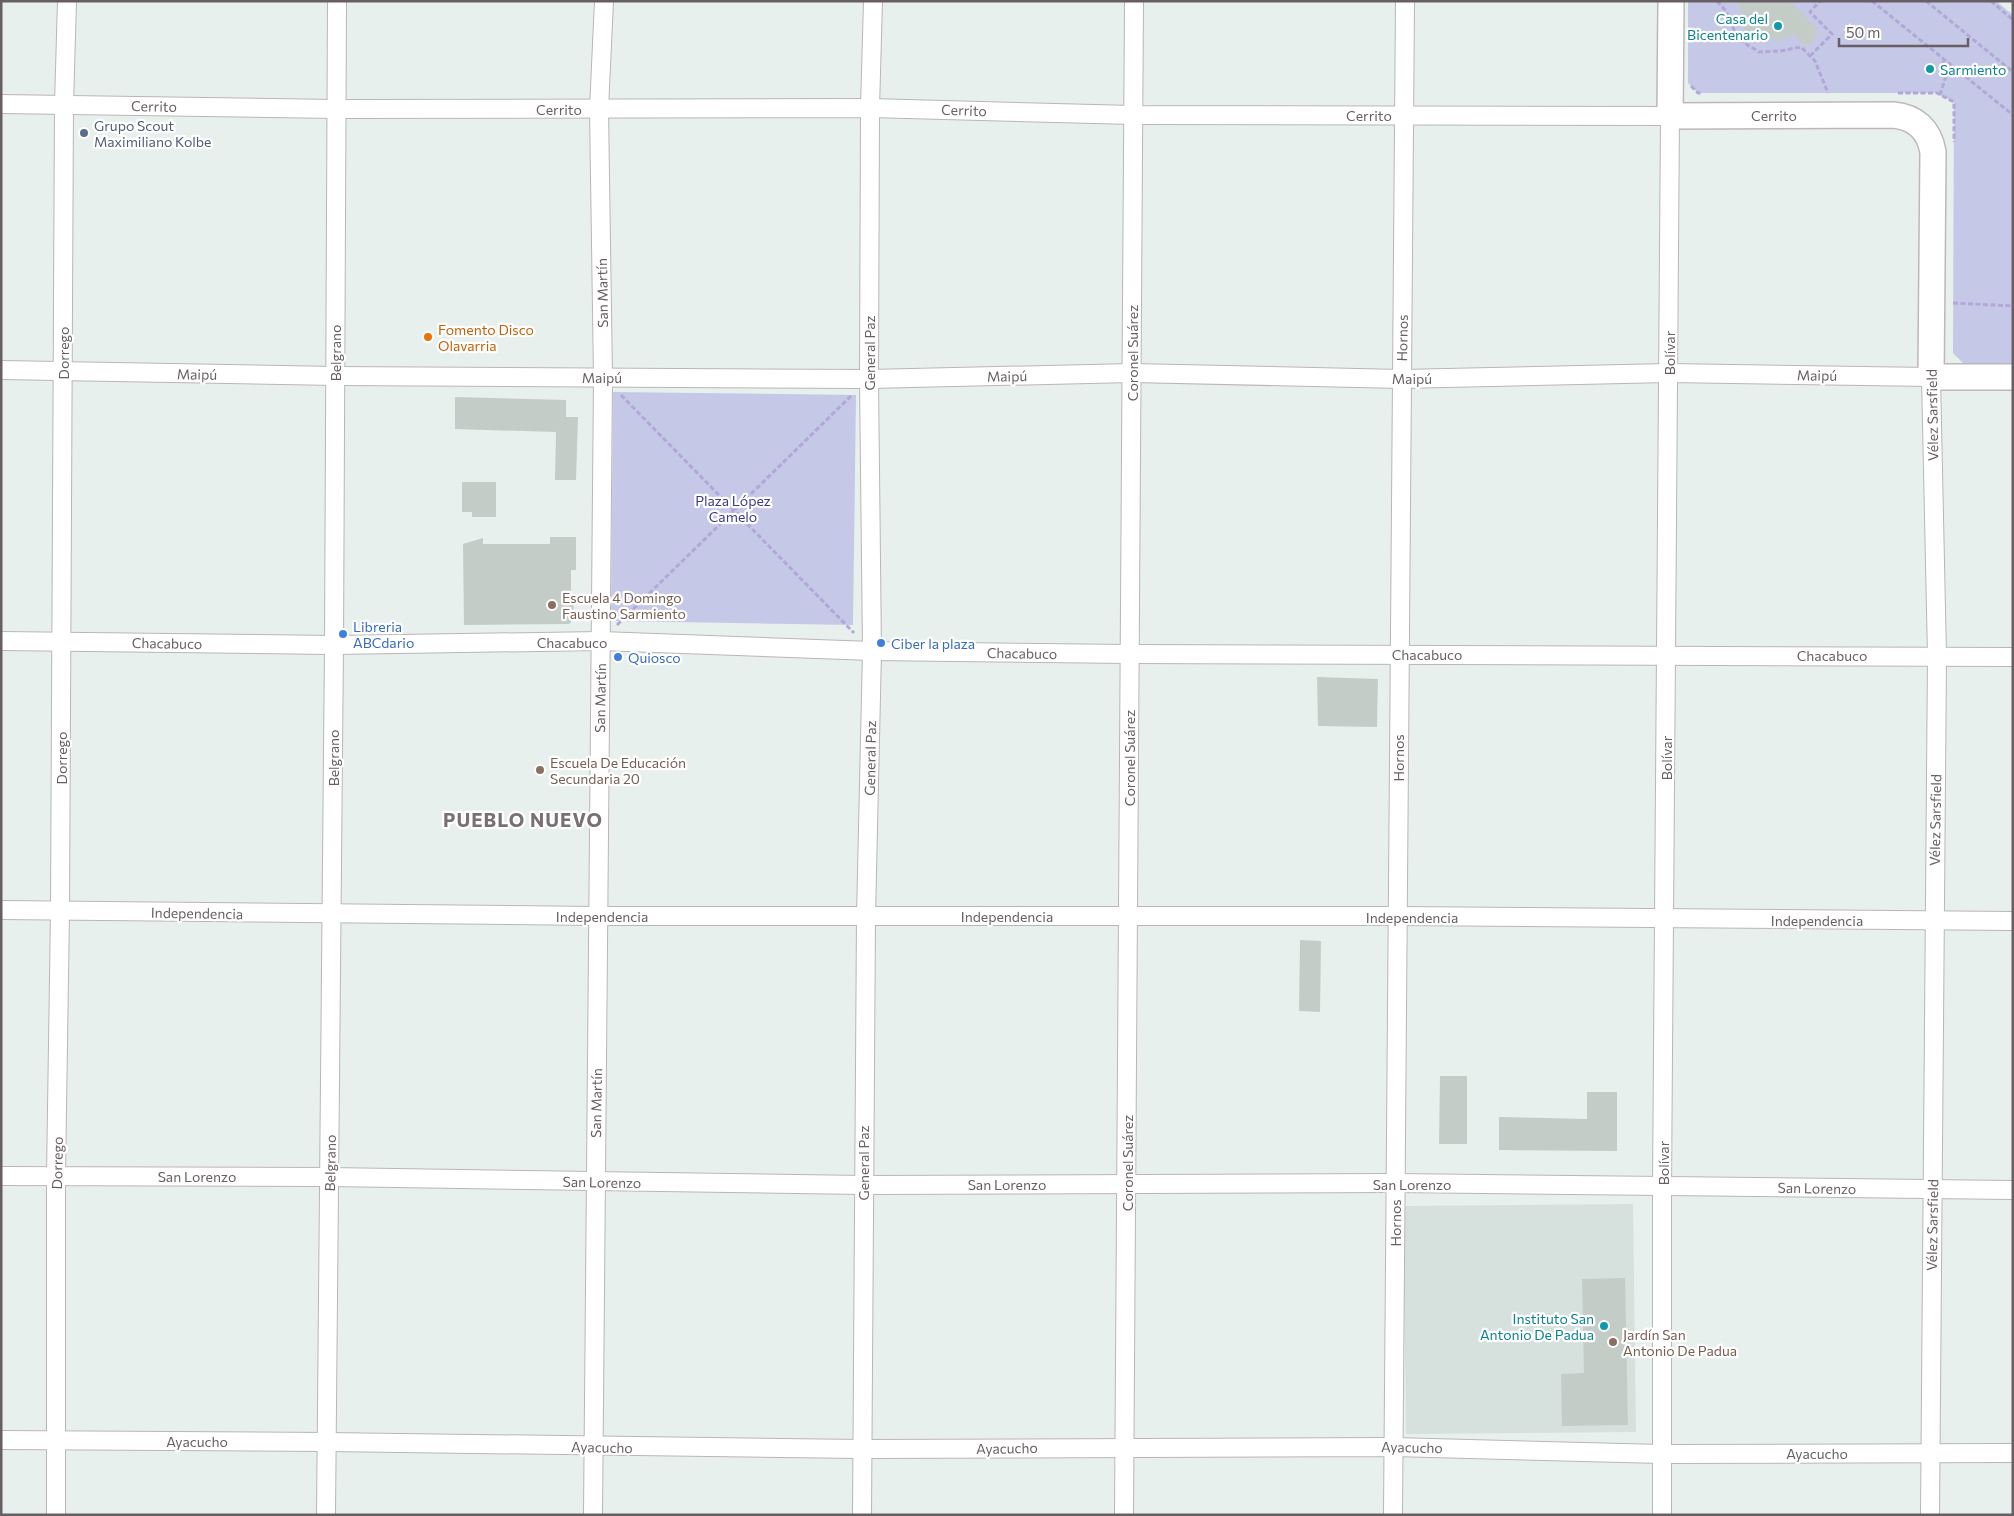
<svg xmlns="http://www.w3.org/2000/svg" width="2014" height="1516" font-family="Commissioner,sans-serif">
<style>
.education{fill:#d6e0dc}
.green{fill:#c5c8e7}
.building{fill:#c4ccc8}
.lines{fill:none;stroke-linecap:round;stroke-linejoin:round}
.street-casing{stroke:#bbb5b8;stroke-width:20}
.secondary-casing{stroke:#beb6ba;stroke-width:28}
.path{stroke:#b1a8d8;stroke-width:3;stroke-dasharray:5 2.5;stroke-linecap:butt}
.street{stroke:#fff;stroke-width:18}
.secondary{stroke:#fff;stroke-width:25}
.culture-dot{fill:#0f9aa8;stroke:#fff;stroke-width:2}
.service-dot{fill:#5c6f8a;stroke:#fff;stroke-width:2}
.food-dot{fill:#e8710a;stroke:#fff;stroke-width:2}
.education-dot{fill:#8d6e63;stroke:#fff;stroke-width:2}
.shop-dot{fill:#3f7fe0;stroke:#fff;stroke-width:2}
.labels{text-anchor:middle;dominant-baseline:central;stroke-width:4.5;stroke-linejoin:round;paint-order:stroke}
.culture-label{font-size:14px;fill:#0d838f;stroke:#fff;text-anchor:end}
.street-label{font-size:14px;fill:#675f63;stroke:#fff}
.service-label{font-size:14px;fill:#4e5e75;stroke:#fff;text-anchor:start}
.food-label{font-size:14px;fill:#c56008;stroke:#fff;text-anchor:start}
.park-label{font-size:14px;fill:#3a3c8b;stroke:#fff}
.education-label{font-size:14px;fill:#785e54;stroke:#fff;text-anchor:start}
.shop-label{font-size:14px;fill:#366cbe;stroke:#fff;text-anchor:start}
.district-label{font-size:19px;font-weight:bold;letter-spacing:1px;fill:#797075;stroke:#fff}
</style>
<rect width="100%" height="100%" fill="#e8f0ee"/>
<path class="education" d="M1633 1204 1636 1432 1406 1434 1403 1206Z"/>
<g class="green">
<path d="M1688 1H1996L2013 15V365H1965L1953 353 1954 102 1936 93H1698L1688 83Z"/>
<path d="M613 392 856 395 853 625 611 621Z"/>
</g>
<g class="building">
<path d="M1737 1H1789L1818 29 1815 32 1818 35 1806 47 1794 34 1778 41 1762 35H1749L1743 28V14Z"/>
<path d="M455 397 566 400V417H578L576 480H555L556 432 455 429Z"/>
<path d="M462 482H496V517H472V512H462Z"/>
<path d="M550 537H576V570H571V599H574L573 620 569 624 464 625 463 544 483 538V544H550Z"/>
<path d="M1317 677 1378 679 1377 727 1318 726Z"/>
<path d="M1300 940 1321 941 1320 1012 1299 1011Z"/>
<path d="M1440 1076H1467V1144H1439Z"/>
<path d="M1587 1092H1617V1151L1499 1150V1117L1587 1119Z"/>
<path d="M1625 1278 1628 1425 1562 1426 1561 1374 1584 1373 1582 1279Z"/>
</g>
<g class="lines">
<g class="street-casing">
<g id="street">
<path d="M1 104 336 109 870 108 1133 115 1670 116 1662 1187V1515"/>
<path d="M1 370 335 376 869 379 1132 373 1401 379 1668 373 1931 377 1937 656 1930 1515"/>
<path d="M1 641 334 645 601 641 872 651 1130 654 2013 657"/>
<path d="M1 910 598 916H1397L2013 921"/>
<path d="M1 1176 329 1177 863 1185 1395 1183 2013 1190"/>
<path d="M1 1440 327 1442 862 1449 1393 1447 1662 1454 2013 1453"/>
<path d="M56 1515V1176L60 911 64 104 67 1"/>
<path d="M326 1515 334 645 337 1"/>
<path d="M593 1515 603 377 599 109 604 1"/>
<path d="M862 1515 866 917 872 651 869 379 870 108 873 1"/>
<path d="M1124 1515 1134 1"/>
<path d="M1393 1515 1405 1"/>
</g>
</g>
<g class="secondary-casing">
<path id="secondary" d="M1671 1 1670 116 1893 115C1915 117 1929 129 1933 152L1931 377H2013"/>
</g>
<g class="path">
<path d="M1717 1 1726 11 1738 39 1759 52 1780 51 1801 47 1815 61 1828 93"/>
<path d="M1872 1 2013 115"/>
<path d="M1926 1 2013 72"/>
<path d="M1991 1 2013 20"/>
<path d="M1810 56 1832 34 1810 12 1820 1"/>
<path d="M1691 86 1698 93H1701"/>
<path d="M1898 93H1937L1954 102V142"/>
<path d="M1940 95 1946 76 1943 61"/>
<path d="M1953 303 2013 306"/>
<path d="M621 395 854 633"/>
<path d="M617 625 852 395"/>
</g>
<use href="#street" class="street"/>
<use href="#secondary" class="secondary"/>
</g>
<g class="culture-dot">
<circle cx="1778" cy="26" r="5"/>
<circle cx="1930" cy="69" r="5"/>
<circle cx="1604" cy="1326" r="5"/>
</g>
<circle class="service-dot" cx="84" cy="133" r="5"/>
<circle class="food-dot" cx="428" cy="337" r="5"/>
<g class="education-dot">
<circle cx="552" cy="605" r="5"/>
<circle cx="540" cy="770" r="5"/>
<circle cx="1613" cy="1342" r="5"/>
</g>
<g class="shop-dot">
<circle cx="343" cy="634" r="5"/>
<circle cx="881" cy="643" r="5"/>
<circle cx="618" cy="657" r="5"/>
</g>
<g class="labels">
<g class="culture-label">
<text x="1768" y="18">Casa del<tspan x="1768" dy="16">Bicentenario</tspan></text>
<text x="1940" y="69" text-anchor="start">Sarmiento</text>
<text x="1594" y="1318">Instituto San<tspan x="1594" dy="16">Antonio De Padua</tspan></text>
</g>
<g class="street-label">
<text transform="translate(154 106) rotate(1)">Cerrito</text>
<text x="559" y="109">Cerrito</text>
<text transform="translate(964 110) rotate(2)">Cerrito</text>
<text x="1369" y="115">Cerrito</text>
<text x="1774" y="115">Cerrito</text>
<text transform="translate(602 293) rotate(-91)">San Martín</text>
<text transform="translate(1402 338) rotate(-89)">Hornos</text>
<text transform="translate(63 353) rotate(-90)">Dorrego</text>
<text transform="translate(335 353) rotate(-90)">Belgrano</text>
<text transform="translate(869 353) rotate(-90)">General Paz</text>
<text transform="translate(1132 353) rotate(-90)">Coronel Suárez</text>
<text transform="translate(1669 353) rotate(-90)">Bolívar</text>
<text transform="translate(197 374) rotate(1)">Maipú</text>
<text transform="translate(1817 375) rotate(1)">Maipú</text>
<text transform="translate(1007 376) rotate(-1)">Maipú</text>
<text x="602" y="377">Maipú</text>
<text x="1412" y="378">Maipú</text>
<text transform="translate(1932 415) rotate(-91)">Vélez Sarsfield</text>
<text x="572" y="642">Chacabuco</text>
<text transform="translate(167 643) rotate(1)">Chacabuco</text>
<text transform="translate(1022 653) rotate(1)">Chacabuco</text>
<text x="1427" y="654">Chacabuco</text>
<text x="1832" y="655">Chacabuco</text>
<text transform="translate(600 698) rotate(-89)">San Martín</text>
<text transform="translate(61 758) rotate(-90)">Dorrego</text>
<text transform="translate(333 758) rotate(-90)">Belgrano</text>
<text transform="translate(870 758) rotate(-89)">General Paz</text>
<text transform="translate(1129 758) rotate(-90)">Coronel Suárez</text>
<text transform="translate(1398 758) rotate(-90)">Hornos</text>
<text transform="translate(1666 758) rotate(-90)">Bolívar</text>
<text transform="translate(1935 820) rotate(-89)">Vélez Sarsfield</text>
<text transform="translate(197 913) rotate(1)">Independencia</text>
<text x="602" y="916">Independencia</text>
<text x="1007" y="916">Independencia</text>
<text x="1412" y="917">Independencia</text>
<text x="1817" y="920">Independencia</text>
<text transform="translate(596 1103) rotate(-89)">San Martín</text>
<text transform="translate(57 1163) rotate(-89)">Dorrego</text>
<text transform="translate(330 1163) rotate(-89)">Belgrano</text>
<text transform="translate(863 1163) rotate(-90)">General Paz</text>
<text transform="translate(1127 1163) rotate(-90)">Coronel Suárez</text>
<text transform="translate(1663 1163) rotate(-90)">Bolívar</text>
<text x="197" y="1176">San Lorenzo</text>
<text transform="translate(602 1182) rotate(1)">San Lorenzo</text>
<text x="1007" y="1184">San Lorenzo</text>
<text x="1412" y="1184">San Lorenzo</text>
<text transform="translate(1817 1188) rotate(1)">San Lorenzo</text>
<text transform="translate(1395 1223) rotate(-90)">Hornos</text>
<text transform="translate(1932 1225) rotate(-89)">Vélez Sarsfield</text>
<text x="197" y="1441">Ayacucho</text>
<text transform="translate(602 1447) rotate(1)">Ayacucho</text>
<text transform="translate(1412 1447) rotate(1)">Ayacucho</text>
<text transform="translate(1007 1448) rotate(-1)">Ayacucho</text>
<text x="1817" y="1453">Ayacucho</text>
</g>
<g class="service-label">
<text x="94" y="125">Grupo Scout<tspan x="94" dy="16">Maximiliano Kolbe</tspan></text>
</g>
<g class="food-label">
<text x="438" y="329">Fomento Disco<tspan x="438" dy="16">Olavarria</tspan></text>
</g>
<g class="park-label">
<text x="733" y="500">Plaza López<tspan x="733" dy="16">Camelo</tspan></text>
</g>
<g class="education-label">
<text x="562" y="597">Escuela 4 Domingo<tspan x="562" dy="16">Faustino Sarmiento</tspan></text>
<text x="550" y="762">Escuela De Educación<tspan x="550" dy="16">Secundaria 20</tspan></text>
<text x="1623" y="1334">Jardín San<tspan x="1623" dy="16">Antonio De Padua</tspan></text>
</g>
<g class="shop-label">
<text x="353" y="626">Libreria<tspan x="353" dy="16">ABCdario</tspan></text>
<text x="891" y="643">Ciber la plaza</text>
<text x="628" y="657">Quiosco</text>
</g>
<g class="district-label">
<text x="523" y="819">PUEBLO NUEVO</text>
</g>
</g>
<rect width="2014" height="1516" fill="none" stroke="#675f63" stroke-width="5"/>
<path d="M1839 38v8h129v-8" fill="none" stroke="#675f63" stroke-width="2.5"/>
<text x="1846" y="38" font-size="15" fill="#675f63" stroke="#ffffff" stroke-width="4" paint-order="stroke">50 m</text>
</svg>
